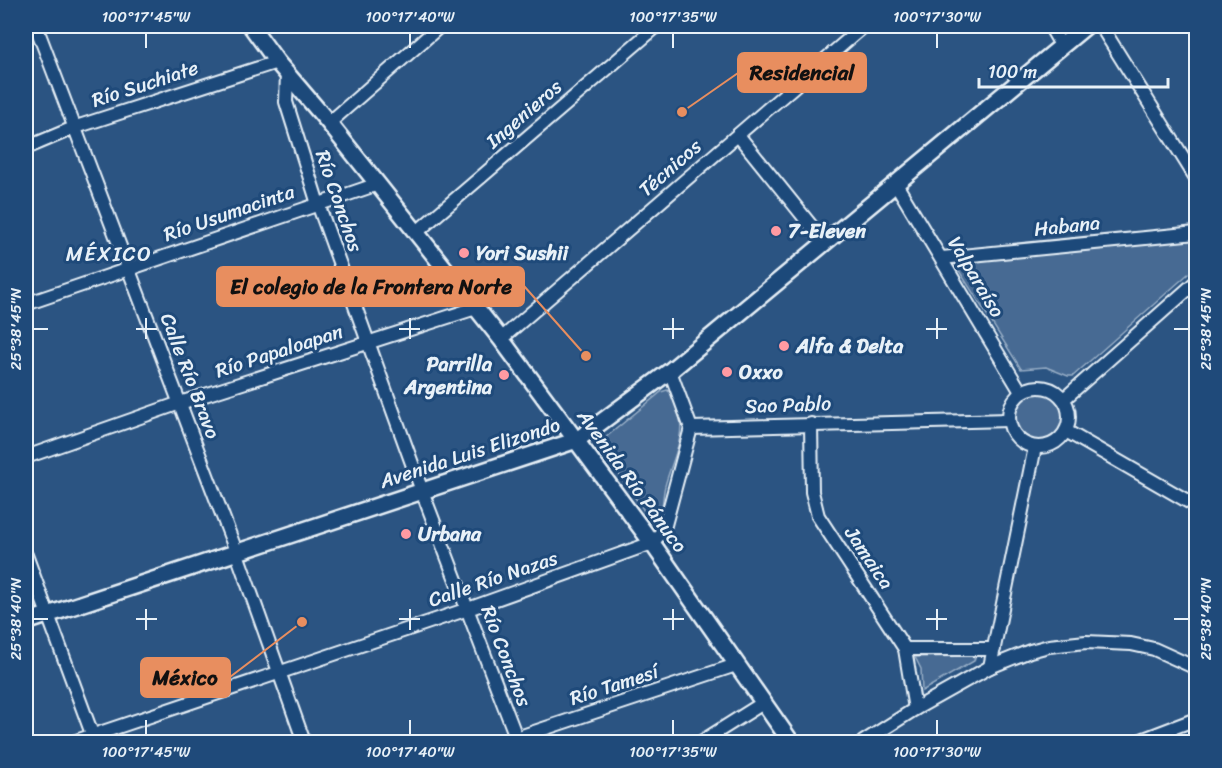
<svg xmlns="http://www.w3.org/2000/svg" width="1222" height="768" font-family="Sriracha,sans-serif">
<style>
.green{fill:#476b93;stroke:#98aec6;stroke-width:1.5}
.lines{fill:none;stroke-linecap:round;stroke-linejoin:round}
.minor-casing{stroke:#e8f1f8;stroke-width:16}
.tertiary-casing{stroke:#e8f1f8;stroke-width:20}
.minor{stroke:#1f4a7a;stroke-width:12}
.tertiary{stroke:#1f4a7a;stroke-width:15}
.ticks{fill:none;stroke:#e8f1f8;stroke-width:2}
.poi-dot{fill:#ff9aa2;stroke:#1f4a7a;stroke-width:2}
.labels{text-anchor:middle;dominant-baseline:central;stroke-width:6;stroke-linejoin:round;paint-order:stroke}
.street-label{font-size:20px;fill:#e8f1f8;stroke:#1f4a7a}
.poi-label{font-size:20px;font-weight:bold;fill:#e8f1f8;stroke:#1f4a7a;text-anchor:start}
.neighbourhood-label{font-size:21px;letter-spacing:1.5px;fill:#e8f1f8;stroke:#1f4a7a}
.leader{fill:none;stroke:#e88e5f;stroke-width:2}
.callout-dot{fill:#e88e5f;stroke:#1f4a7a;stroke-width:2}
.callout{fill:#e88e5f;stroke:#e88e5f;stroke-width:2}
.callout-label{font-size:21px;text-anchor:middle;font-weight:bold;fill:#111}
.neatline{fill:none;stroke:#e8f1f8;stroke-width:2}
.ticks-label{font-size:15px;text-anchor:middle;fill:#e8f1f8}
</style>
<rect width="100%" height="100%" fill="#2b5482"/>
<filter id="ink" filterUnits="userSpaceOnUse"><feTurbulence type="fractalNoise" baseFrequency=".0167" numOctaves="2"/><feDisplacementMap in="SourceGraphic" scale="12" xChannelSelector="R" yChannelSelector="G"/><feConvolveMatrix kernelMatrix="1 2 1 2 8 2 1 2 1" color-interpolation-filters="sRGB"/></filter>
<g filter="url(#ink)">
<g class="green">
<path d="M1190 239 1196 248V267L1082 368 1073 376H1068L1046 367 1021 369 951 258Z"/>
<circle cx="1039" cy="417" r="30"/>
<path d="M667 390C674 394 676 401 678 409 687 437 672 459 665 486 662 497 664 512 657 522L651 521 603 451 602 443 605 438 661 392Z"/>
<path d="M969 656 975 657 974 661 922 691 921 669 915 657Z"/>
</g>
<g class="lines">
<g class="minor-casing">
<g id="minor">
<path d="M36 26 236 551 304 742"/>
<path d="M1050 26 1061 45"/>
<path d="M1101 26 1196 178"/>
<path d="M287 73 286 102 318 204 422 491 518 742"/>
<path d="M329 123 440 26"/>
<path d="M738 135 825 243"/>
<path d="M26 148 76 127 277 62"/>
<path d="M896 184 1021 392"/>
<path d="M417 232 657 26"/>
<path d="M942 258 1196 233"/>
<path d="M26 304 378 184"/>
<path d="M501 339 864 26"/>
<path d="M670 371 691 428"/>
<circle cx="1039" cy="417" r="30"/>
<path d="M1064 399 1196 282"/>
<path d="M811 424 812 492 818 516 905 649 915 709"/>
<path d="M691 428 1009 420"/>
<path d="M1066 431 1196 506"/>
<path d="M26 457 180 403 476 308"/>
<path d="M26 555 95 742"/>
<path d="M905 649H994"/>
<path d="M990 667 1035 447"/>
<path d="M73 742 468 609 652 543 661 533 665 525 691 428"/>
<path d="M504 742 736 665"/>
<path d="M701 742 763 703"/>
<path d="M863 742 915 709 990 667 1030 651 1049 646 1086 642 1131 644 1154 649 1196 668"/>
<path d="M1136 742 1196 719"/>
</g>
</g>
<g class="tertiary-casing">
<g id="tertiary">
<path d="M251 26 277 62 329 123 501 339 652 543 791 742"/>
<path d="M26 622 577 440 670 371 1086 26"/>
</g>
</g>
<use href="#minor" class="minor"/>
<use href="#tertiary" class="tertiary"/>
</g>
</g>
<path class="ticks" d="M146 33V48M410 33V48M673 33V48M937 33V48M146 318V339M410 318V339M673 318V339M937 318V339M33 329H48M136 329H157M399 329H420M663 329H684M926 329H947M1174 329H1189M146 609V630M410 609V630M673 609V630M937 609V630M33 619H48M136 619H157M399 619H420M663 619H684M926 619H947M1174 619H1189M146 720V735M410 720V735M673 720V735M937 720V735"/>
<g class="poi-dot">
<circle cx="776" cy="231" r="6"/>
<circle cx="464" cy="253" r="6"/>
<circle cx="784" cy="346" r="6"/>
<circle cx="727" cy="372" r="6"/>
<circle cx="504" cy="375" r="6"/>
<circle cx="406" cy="534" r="6"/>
</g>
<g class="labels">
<g class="street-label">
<text transform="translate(145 84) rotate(-18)">Río Suchiate</text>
<text transform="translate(524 114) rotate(-41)">Ingenieros</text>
<text transform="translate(670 168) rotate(-41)">Técnicos</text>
<text transform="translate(339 201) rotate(71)">Río Conchos</text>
<text transform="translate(229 213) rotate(-19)">Río Usumacinta</text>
<text transform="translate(1067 226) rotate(-6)">Habana</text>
<text transform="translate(976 277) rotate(59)">Valparaíso</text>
<text transform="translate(279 351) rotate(-18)">Río Papaloapan</text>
<text transform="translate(190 376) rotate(69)">Calle Río Bravo</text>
<text transform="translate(788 405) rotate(-2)">Sao Pablo</text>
<text transform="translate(470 453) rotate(-18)">Avenida Luis Elizondo</text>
<text transform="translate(632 481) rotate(54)">Avenida Río Pánuco</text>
<text transform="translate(869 558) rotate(56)">Jamaica</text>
<text transform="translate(493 579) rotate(-19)">Calle Río Nazas</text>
<text transform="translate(506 656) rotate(69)">Río Conchos</text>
<text transform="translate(614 685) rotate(-18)">Río Tamesí</text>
</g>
<g class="poi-label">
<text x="788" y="231">7-Eleven</text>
<text x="476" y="253">Yori Sushii</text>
<text x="796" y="346">Alfa &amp; Delta</text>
<text x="492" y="364" text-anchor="end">Parrilla<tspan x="492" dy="23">Argentina</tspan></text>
<text x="739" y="372">Oxxo</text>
<text x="418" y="534">Urbana</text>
</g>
<g class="neighbourhood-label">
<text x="109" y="254">MÉXICO</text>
</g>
</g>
<path class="leader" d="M682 112L738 73M586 356L524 286M302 622L230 677"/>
<g class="callout-dot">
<circle cx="682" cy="112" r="6"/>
<circle cx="586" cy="356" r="6"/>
<circle cx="302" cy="622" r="6"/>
</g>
<g class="callout">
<rect x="738" y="53" width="128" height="39" rx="6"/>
<rect x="217" y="267" width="307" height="39" rx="6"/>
<rect x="141" y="658" width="89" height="39" rx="6"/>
</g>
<g class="callout-label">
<text x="802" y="80">Residencial</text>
<text x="371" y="294">El colegio de la Frontera Norte</text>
<text x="185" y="685">México</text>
</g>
<rect width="1222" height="768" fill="none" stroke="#1f4a7a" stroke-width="66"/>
<path d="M979 78v9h189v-9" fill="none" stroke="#e8f1f8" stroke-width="3"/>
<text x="988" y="78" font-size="18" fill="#e8f1f8" stroke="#1f4a7a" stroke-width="4.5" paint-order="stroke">100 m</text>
<rect x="33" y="33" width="1156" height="702" class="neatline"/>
<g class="ticks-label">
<text x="146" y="22">100°17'45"W</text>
<text x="410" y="22">100°17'40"W</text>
<text x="673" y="22">100°17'35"W</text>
<text x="937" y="22">100°17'30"W</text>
<text transform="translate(16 329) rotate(-90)" y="5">25°38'45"N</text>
<text transform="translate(1206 329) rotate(-90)" y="5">25°38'45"N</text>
<text transform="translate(16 619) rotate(-90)" y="5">25°38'40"N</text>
<text transform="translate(1206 619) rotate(-90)" y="5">25°38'40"N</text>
<text x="146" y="757">100°17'45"W</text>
<text x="410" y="757">100°17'40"W</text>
<text x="673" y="757">100°17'35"W</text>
<text x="937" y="757">100°17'30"W</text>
</g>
</svg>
